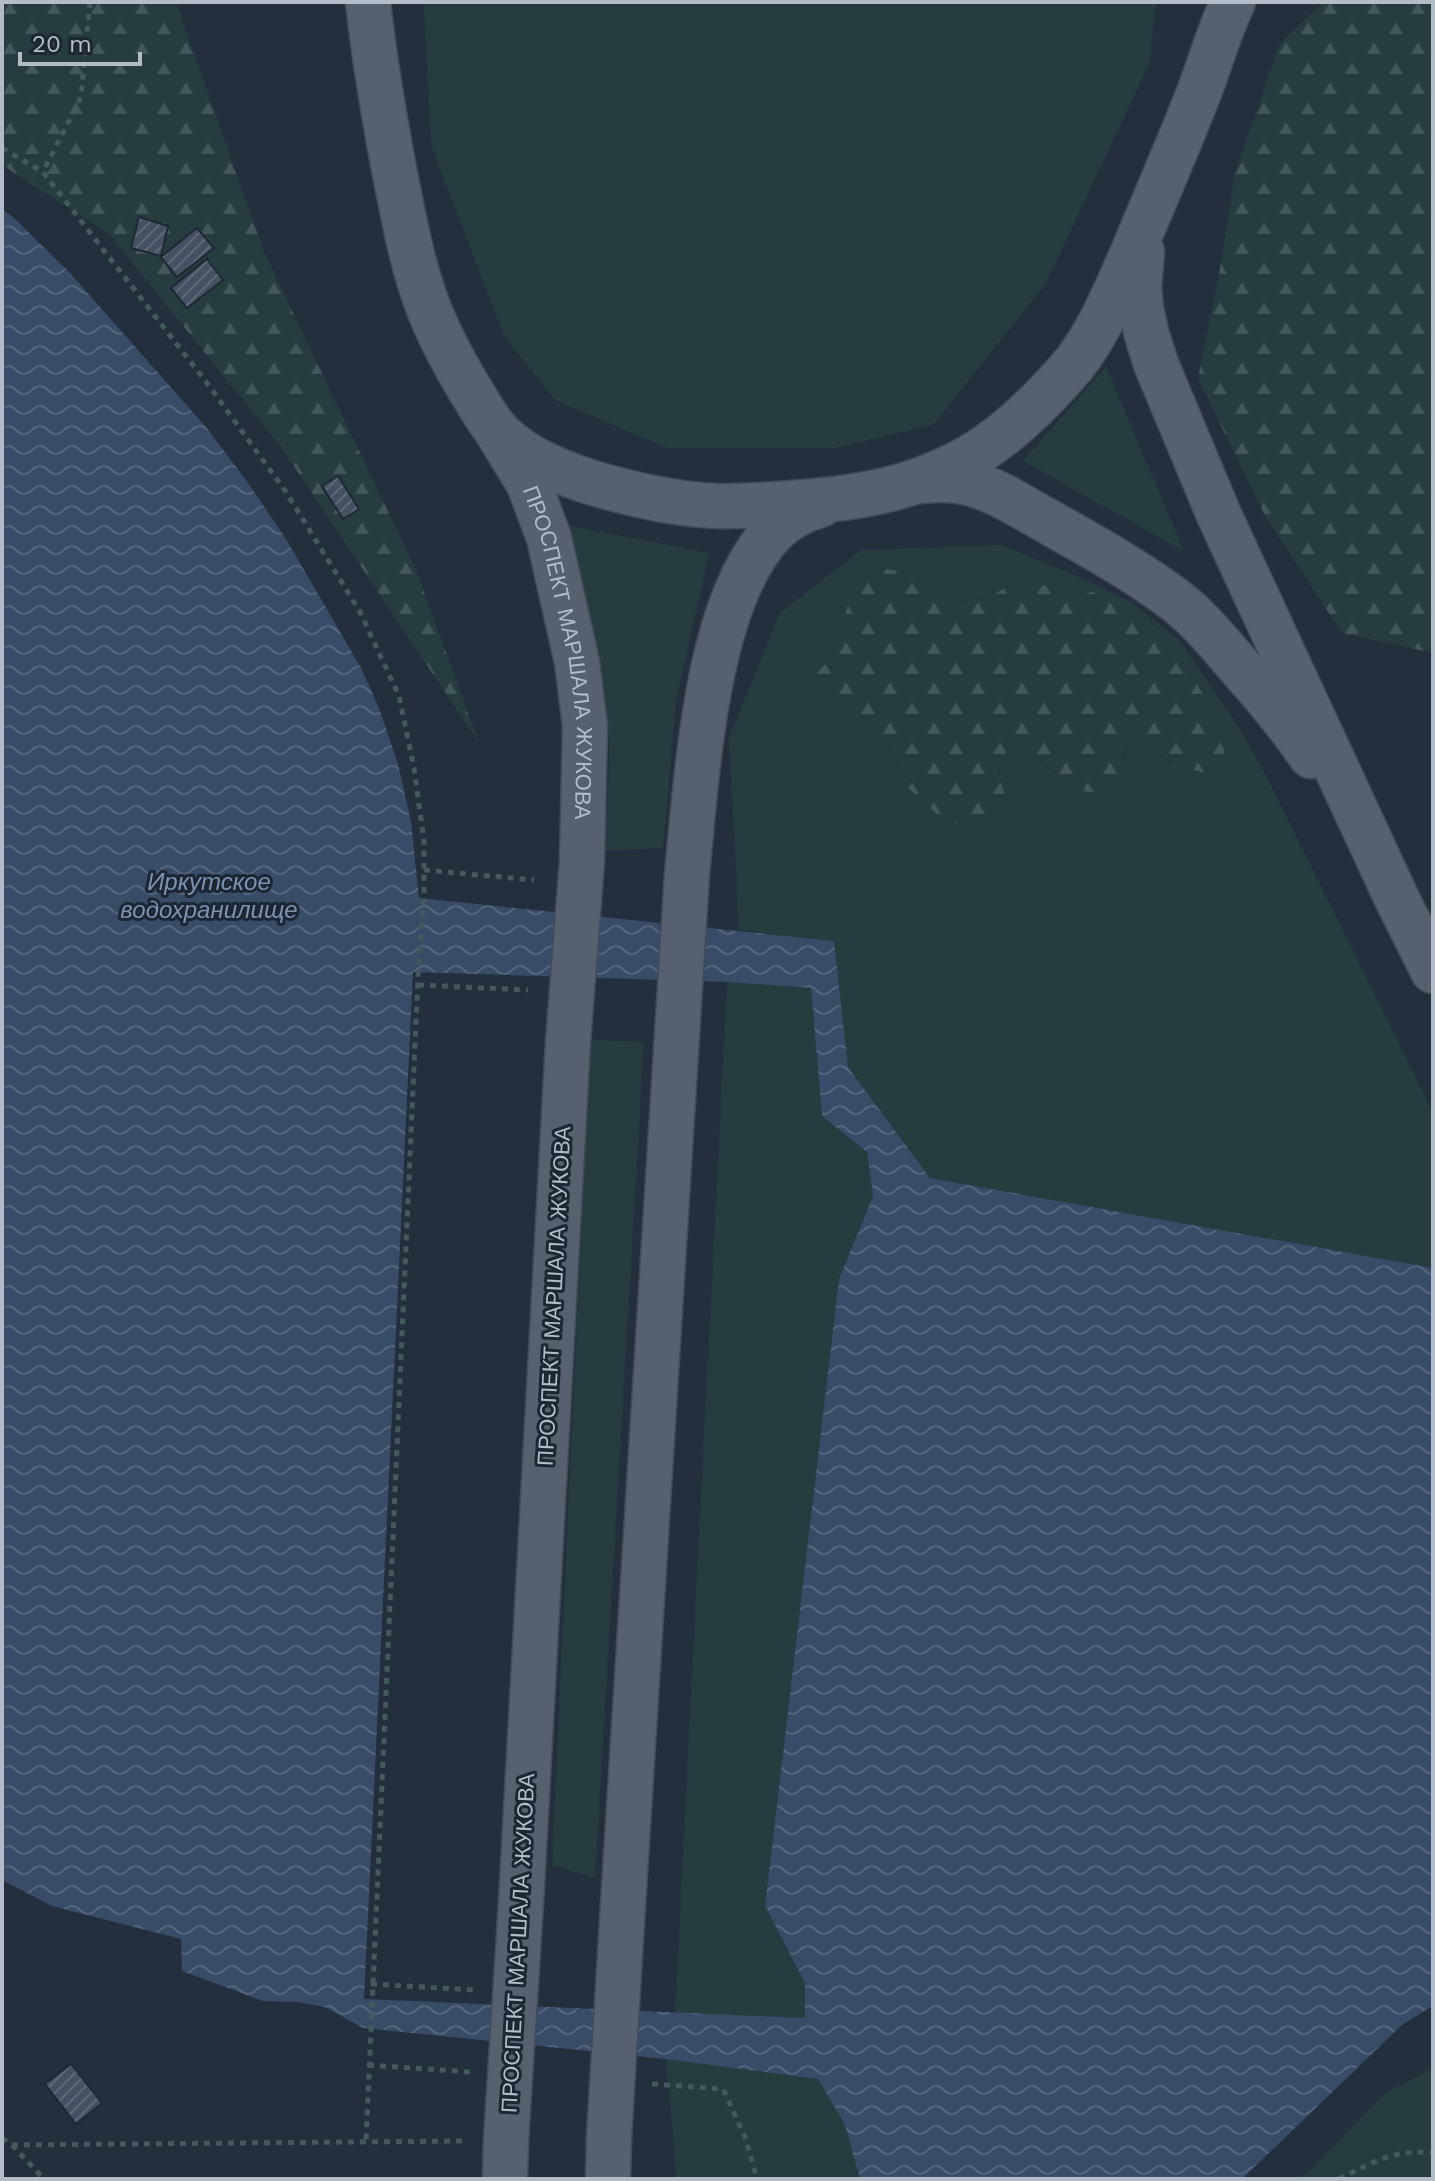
<svg xmlns="http://www.w3.org/2000/svg" width="1435" height="2181" font-family="'Work Sans',sans-serif">
<style>
.green{fill:#263c3f;fill-rule:evenodd}
.forest{fill:url(#forest-firs)}
.water{fill:url(#water-waves);fill-rule:evenodd}
.building{fill:url(#building-hatch);stroke:#1f2835;stroke-width:2}
.lines{fill:none;stroke-linecap:round;stroke-linejoin:round}
.major-casing{stroke:#414a57;stroke-width:47}
.path{stroke:#44595c;stroke-width:5;stroke-dasharray:6 6;stroke-linecap:butt}
.major{stroke:#56606e;stroke-width:44}
.major-bridge-casing{stroke:#414a57;stroke-width:47;stroke-linecap:butt}
.major-bridge{stroke:#56606e;stroke-width:44}
.labels{text-anchor:middle;dominant-baseline:central;stroke-width:6;stroke-linejoin:round;paint-order:stroke}
.street-label{font-size:22px;fill:#b4bcc9;stroke:#1d2633}
.water-label{font-size:24px;font-style:italic;fill:#7c92b1;stroke:#1d2633}
</style>
<defs>
<pattern id="forest-firs" width="22" height="20" patternUnits="userSpaceOnUse" patternTransform="scale(2)"><rect width="22" height="20" fill="#263c3f"/><path d="M5 1l3.5 6h-7zM16 11l3.5 6h-7z" fill="#435659"/></pattern>
<pattern id="water-waves" width="16" height="10" patternUnits="userSpaceOnUse" patternTransform="scale(2)"><rect width="16" height="10" fill="#394c67"/><path d="M0 5q4-4 8 0t8 0" fill="none" stroke="#53647b"/></pattern>
<pattern id="building-hatch" width="6" height="6" patternUnits="userSpaceOnUse" patternTransform="scale(2)"><rect width="6" height="6" fill="#455162"/><path d="M-1 1l2-2M0 6l6-6M5 7l2-2" fill="none" stroke="#5d6877"/></pattern>
</defs>
<rect width="100%" height="100%" fill="#242f3e"/>
<g class="green">
<path d="M424 2H1156L1150 62 1046 283 933 425 834 448H667L555 400 504 336 431 145Z"/>
<path d="M1106 367 1184 551 1023 461Z"/>
<path d="M565 525 709 553 676 701 663 848 606 851 610 746 600 659Z"/>
<path d="M1001 545 1084 579 1133 603 1180 641 1240 729 1265 774 1433 1112V1268L930 1178 848 1067 834 941 739 930 729 737 780 613 861 550ZM891 570 908 572 952 601 987 599 1003 589 1019 583H1036L1066 601 1130 609 1146 617 1160 629 1193 675 1224 745 1173 764 1143 746 1127 741 1125 759 1069 784 1029 753 1013 748 998 759 1000 778 1005 796 969 828 952 823 937 814 908 788 887 744 862 722 847 714 816 674 839 649Z"/>
<path d="M727 982 811 988 822 1116 867 1152 873 1196 839 1279 765 1906 806 1983 805 2018 675 2013Z"/>
<path d="M590 1040 644 1042 595 1878 552 1865Z"/>
<path d="M666 2059 818 2079 845 2125 860 2179H674L676 2170Z"/>
<path d="M1433 2067V2179H1301L1383 2095Z"/>
</g>
<g class="forest">
<path d="M2 2H176L264 252 416 570 479 743 281 447 108 233 2 165Z"/>
<path d="M1324 2H1433V653L1342 633 1264 514 1198 378 1218 280 1235 173 1280 43Z"/>
<path d="M873 567 908 572 925 577 952 601 987 599 1003 589 1019 583H1036L1054 588 1066 601 1100 589C1118 601 1142 613 1157 627 1176 644 1221 720 1224 744 1225 750 1223 757 1222 763L1207 773C1175 768 1157 751 1127 741 1122 771 1110 807 1072 786 1066 783 1062 778 1057 774 1043 762 1029 753 1013 748L998 759 1000 778 1005 796 1001 816 986 823 969 828 952 823 937 814 908 788 887 743 862 722 832 704 819 691 816 674 839 649V633L858 574Z"/>
</g>
<path class="water" d="M2 209 14 218 70 273 205 426 246 480 286 539 361 668 379 708 398 764 411 822 419 898 834 941 848 1067 930 1178 1433 1268V2006L1403 2024 1242 2179H860L845 2125 818 2079 666 2059 363 2028 325 2007 298 2002 263 2001 182 1971 181 1939 52 1906 2 1880ZM413 972 727 982 811 988 822 1116 867 1152 873 1196 839 1279 765 1906 805 1983V2018L364 1999Z"/>
<g class="building">
<path d="M139 217 168 226 161 256 131 248Z"/>
<path d="M197 228 214 248 177 277 161 257Z"/>
<path d="M207 259 223 280 187 308 171 288Z"/>
<path d="M338 476 359 509 343 519 322 486Z"/>
<path d="M71 2064 102 2103 76 2124 45 2084Z"/>
</g>
<g class="lines">
<g class="major-casing">
<g id="major">
<path d="M368 2C374 57 383 110 393 164 403 213 411 263 429 309 439 335 452 359 466 383 475 397 483 413 494 427 517 455 556 471 590 482 630 494 673 504 715 506 745 507 774 504 804 502 857 498 908 489 955 465 999 444 1043 401 1074 364 1100 331 1116 290 1133 252 1154 201 1176 151 1196 100 1209 68 1218 33 1233 2"/>
<path d="M1142 252 1139 288 1141 308 1146 332 1156 364 1219 515 1397 899 1433 971"/>
<path id="s1" d="M496 430 529 484 549 538 577 662 585 726 582 861 568 1042 521 1903"/>
<path d="M924 481C977 475 1004 497 1049 522 1088 544 1128 566 1164 592 1193 611 1216 639 1238 665 1264 694 1289 724 1311 756"/>
<path d="M623 1905 687 874C697 778 705 604 773 532 786 519 802 510 820 505"/>
<path d="M505 2179 506 2140"/>
<path d="M608 2179 609 2137"/>
</g>
</g>
<g class="path">
<path d="M90 2 81 97 43 172 210 387 286 492 360 612 399 696 414 768 424 841V891L418 977 366 2142"/>
<path d="M2 148 43 172"/>
<path d="M424 870 534 880"/>
<path d="M418 985 528 990"/>
<path d="M371 1984 475 1990"/>
<path d="M368 2065 471 2072"/>
<path d="M652 2084 723 2089 745 2137 757 2179"/>
<path d="M2 2138 12 2145 44 2179"/>
<path d="M12 2145 463 2141"/>
<path d="M1339 2179C1374 2162 1393 2149 1433 2153"/>
</g>
<use href="#major" class="major"/>
<g class="major-bridge-casing">
<g id="major-bridge">
<path d="M609 2137 623 1905"/>
<path d="M506 2140 521 1903"/>
</g>
</g>
<use href="#major-bridge" class="major-bridge"/>
</g>
<g class="labels">
<g class="street-label">
<text stroke="none"><textPath href="#s1" startOffset="236">ПРОСПЕКТ МАРШАЛА ЖУКОВА</textPath></text>
<text transform="translate(554 1296) rotate(-87)">ПРОСПЕКТ МАРШАЛА ЖУКОВА</text>
<text transform="translate(518 1943) rotate(-87)">ПРОСПЕКТ МАРШАЛА ЖУКОВА</text>
</g>
<g class="water-label">
<text x="209" y="882">Иркутское<tspan x="209" dy="28">водохранилище</tspan></text>
</g>
</g>
<rect width="1435" height="2181" fill="none" stroke="#b4bcc9" stroke-width="8"/>
<path d="M20 52v12h120v-12" fill="none" stroke="#b4bcc9" stroke-width="4"/>
<text x="32" y="52" font-size="24" fill="#b4bcc9" stroke="#1d2633" stroke-width="6" paint-order="stroke">20 m</text>
</svg>
